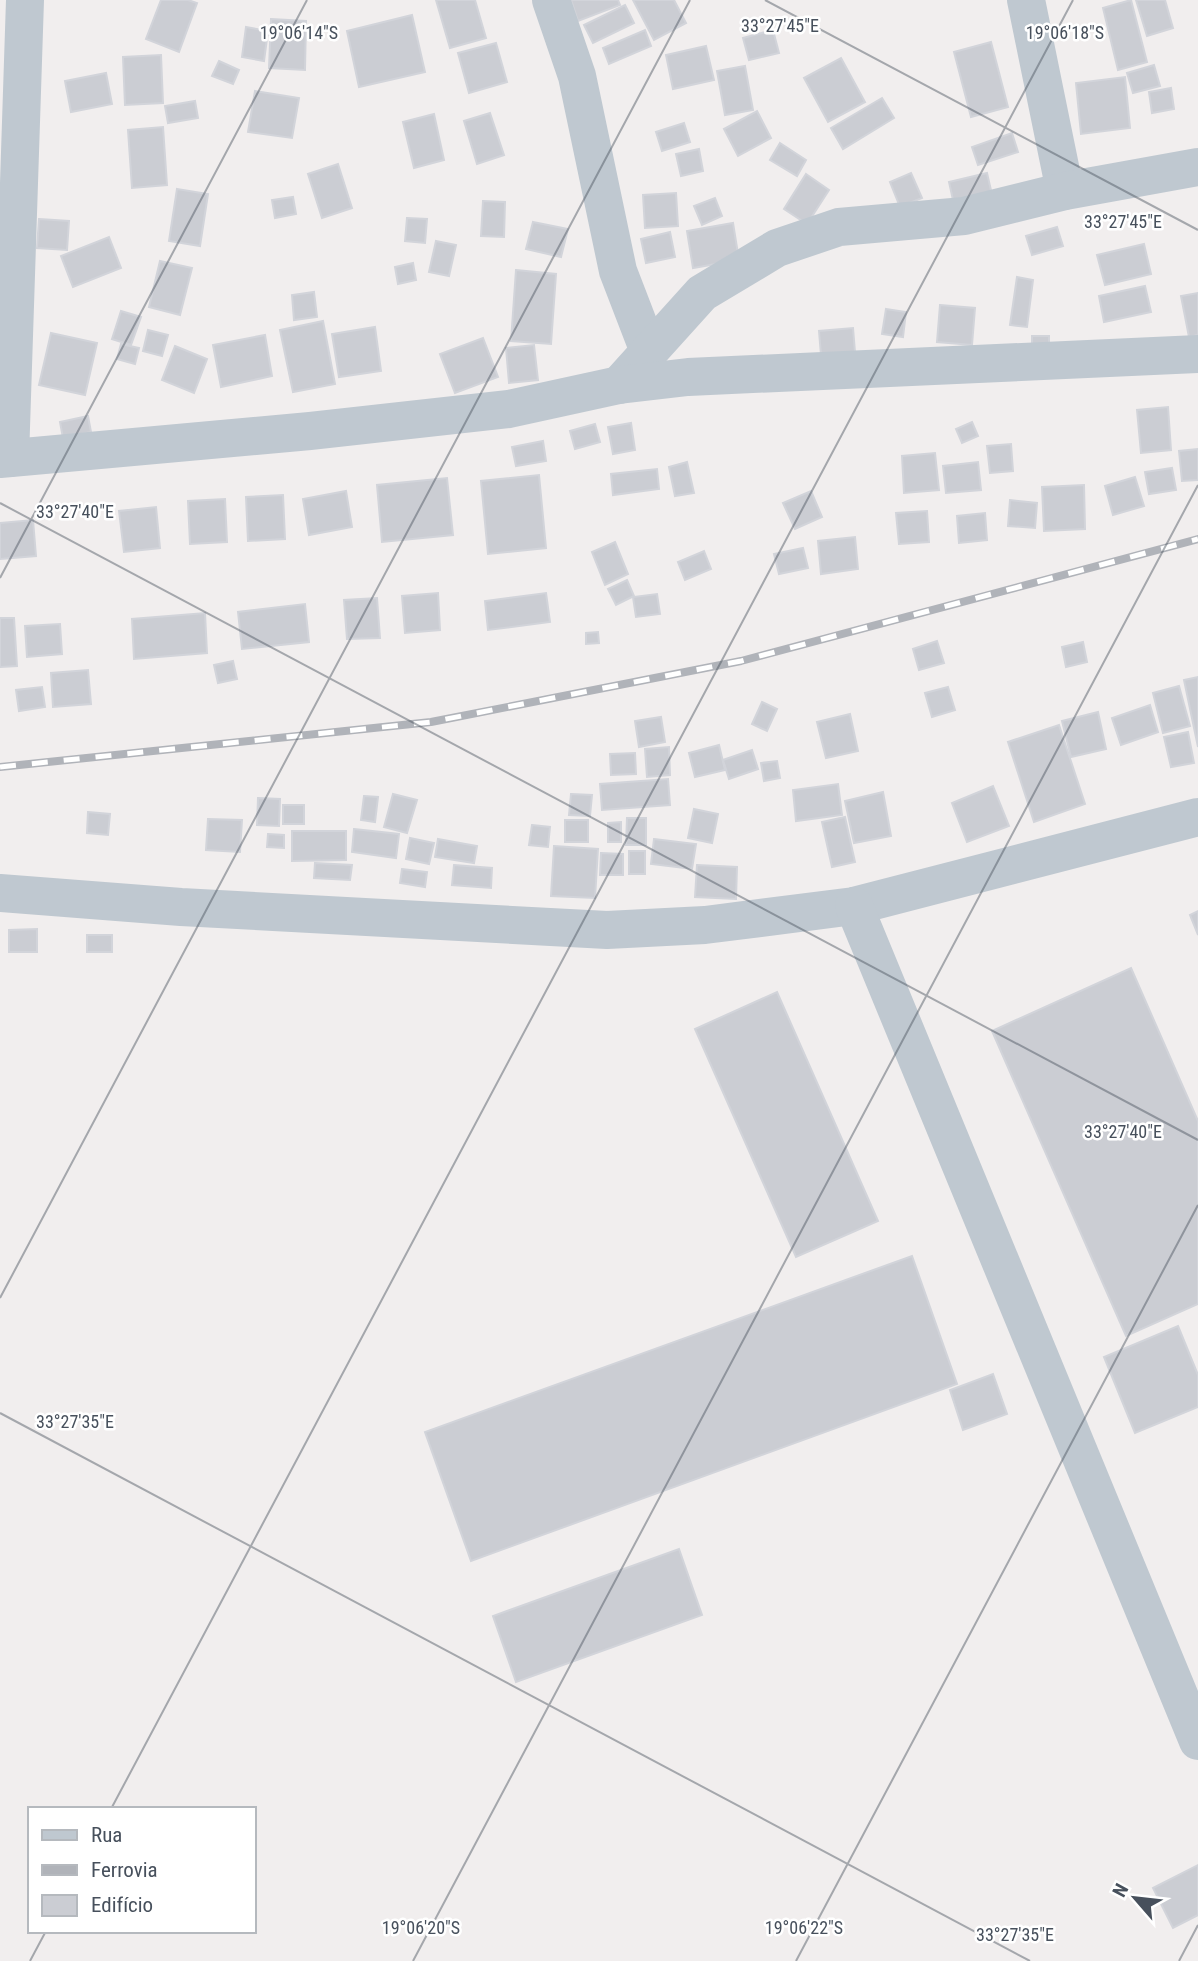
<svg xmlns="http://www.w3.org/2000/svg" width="1198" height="1961" font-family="'Roboto Condensed',sans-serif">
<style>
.building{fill:#cbcdd3;stroke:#d2d4da;stroke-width:2}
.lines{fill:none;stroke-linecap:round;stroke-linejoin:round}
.minor{stroke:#bfc8d0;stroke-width:38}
.tertiary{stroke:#bfc8d0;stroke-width:38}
.rail-casing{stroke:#b0b3b9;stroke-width:8}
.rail{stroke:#fff;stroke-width:5;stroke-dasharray:16;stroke-linecap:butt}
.ticks{fill:none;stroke:#47505c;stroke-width:2;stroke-opacity:0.45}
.ticks-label{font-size:18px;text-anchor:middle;fill:#47505c;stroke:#fff;stroke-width:5;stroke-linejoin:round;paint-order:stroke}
</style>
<rect width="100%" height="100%" fill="#f1eeee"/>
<g class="building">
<path d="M161 0H188L197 3 179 52 146 39Z"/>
<path d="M436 0H475L486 38 450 48Z"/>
<path d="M571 0H618L620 5 578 21Z"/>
<path d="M633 0H674L686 23 654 40Z"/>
<path d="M1131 0 1147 62 1118 70 1103 8Z"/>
<path d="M1136 0H1165L1173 28 1147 36Z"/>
<path d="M625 5 634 23 593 43 584 25Z"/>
<path d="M412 15 425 72 359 87 347 31Z"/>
<path d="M271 19 306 21 305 70 269 68Z"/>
<path d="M246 27 268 31 264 61 242 57Z"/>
<path d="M645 30 651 46 609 64 603 48Z"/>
<path d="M773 30 779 53 749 60 743 38Z"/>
<path d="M991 42 1008 107 971 117 954 52Z"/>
<path d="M496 43 507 82 469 93 458 53Z"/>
<path d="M706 46 714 80 673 89 666 55Z"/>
<path d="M161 55 163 103 125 105 123 57Z"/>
<path d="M841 58 865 102 828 122 804 78Z"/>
<path d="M219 61 239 70 233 84 212 76Z"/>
<path d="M1154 65 1160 86 1133 93 1127 73Z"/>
<path d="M745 66 753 110 725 115 717 71Z"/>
<path d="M106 73 112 104 71 112 65 81Z"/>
<path d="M1125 77 1130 128 1081 134 1076 83Z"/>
<path d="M1171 88 1174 109 1152 113 1149 92Z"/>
<path d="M255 91 299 98 292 138 248 132Z"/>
<path d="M882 98 894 118 843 149 831 128Z"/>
<path d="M195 101 198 118 168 123 165 106Z"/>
<path d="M757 111 771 138 738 156 724 129Z"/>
<path d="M490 113 504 155 477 164 464 121Z"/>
<path d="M434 114 444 160 414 168 403 122Z"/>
<path d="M684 123 690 142 662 151 656 132Z"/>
<path d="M163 127 167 185 132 188 128 130Z"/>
<path d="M1012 133 1018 152 978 165 972 147Z"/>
<path d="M780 143 806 160 797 176 770 160Z"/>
<path d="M699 149 703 171 681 176 676 154Z"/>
<path d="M338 164 352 208 322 218 308 174Z"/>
<path d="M911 173 922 198 900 207 890 182Z"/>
<path d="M987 173 993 199 955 209 949 182Z"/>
<path d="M806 174 829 190 807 224 784 209Z"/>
<path d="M177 189 208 194 200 246 169 241Z"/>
<path d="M676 193 678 226 645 228 643 195Z"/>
<path d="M293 197 296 214 275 218 272 200Z"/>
<path d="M715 198 722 216 702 225 694 206Z"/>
<path d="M483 201 505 202 504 237 481 236Z"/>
<path d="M407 218 427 219 425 243 405 241Z"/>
<path d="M39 219 69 221 67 250 37 248Z"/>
<path d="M533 222 568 229 561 257 526 249Z"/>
<path d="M733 223 739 260 693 268 687 231Z"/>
<path d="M1057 227 1063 246 1032 255 1026 236Z"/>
<path d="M670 232 675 257 646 263 641 239Z"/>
<path d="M109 237 121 268 73 287 61 256Z"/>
<path d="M436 241 456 245 449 276 429 272Z"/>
<path d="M1144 244 1151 274 1105 285 1097 255Z"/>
<path d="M160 261 192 268 180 315 149 307Z"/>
<path d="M413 263 416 280 398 284 395 267Z"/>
<path d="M516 270 556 274 551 344 511 341Z"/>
<path d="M1017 277 1033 280 1027 327 1010 325Z"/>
<path d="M1145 286 1151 312 1104 322 1099 296Z"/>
<path d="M314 292 317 317 294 320 292 295Z"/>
<path d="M1198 293V335L1189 337 1181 296Z"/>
<path d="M940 305 975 308 972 345 937 342Z"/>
<path d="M886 309 906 312 903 337 882 334Z"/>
<path d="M121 311 141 317 131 345 112 339Z"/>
<path d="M323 321 335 384 293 392 280 330Z"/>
<path d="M375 327 381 371 339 377 332 334Z"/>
<path d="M853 328 855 352 821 355 819 331Z"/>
<path d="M148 330 168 335 162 356 143 351Z"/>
<path d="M51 333 97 343 85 395 39 385Z"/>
<path d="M265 335 272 376 221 387 213 345Z"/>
<rect x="1032" y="336" width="17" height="18"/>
<path d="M483 338 498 377 455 393 440 354Z"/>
<path d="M121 344 139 348 135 364 117 359Z"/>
<path d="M534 345 538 380 509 383 506 348Z"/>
<path d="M175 346 207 359 194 393 162 380Z"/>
<path d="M1168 407 1171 450 1141 453 1137 410Z"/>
<path d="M88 416 91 432 63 438 60 422Z"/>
<path d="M972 422 978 436 962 443 956 429Z"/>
<path d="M631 423 635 450 613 454 608 427Z"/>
<path d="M595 424 600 442 575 449 570 431Z"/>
<path d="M543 441 546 461 516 466 512 447Z"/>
<path d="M1011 444 1013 471 990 473 987 446Z"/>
<path d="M1198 449V480L1182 481 1179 451Z"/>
<path d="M935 453 939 490 904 493 902 456Z"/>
<path d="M687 462 694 493 675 496 669 467Z"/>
<path d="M978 462 981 490 946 493 943 466Z"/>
<path d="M1172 468 1176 490 1149 494 1145 472Z"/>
<path d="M657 469 659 489 613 495 611 474Z"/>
<path d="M539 475 546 548 488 554 481 481Z"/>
<path d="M1135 477 1144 506 1113 515 1105 486Z"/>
<path d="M447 478 453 535 382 542 377 485Z"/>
<path d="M1084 485 1085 529 1044 531 1042 487Z"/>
<path d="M346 491 352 527 309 535 303 499Z"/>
<path d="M811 491 822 517 795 529 783 503Z"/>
<path d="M283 495 285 539 248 541 246 497Z"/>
<path d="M225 499 227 542 190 544 188 501Z"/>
<path d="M1010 500 1037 503 1035 528 1008 526Z"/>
<path d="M156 507 160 548 124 552 119 511Z"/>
<path d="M927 511 929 542 899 544 896 513Z"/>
<path d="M985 513 987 540 959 543 957 516Z"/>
<path d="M33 520 36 556 0 559V523Z"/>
<path d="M855 537 858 569 821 574 818 541Z"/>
<path d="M615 542 628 574 605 585 592 552Z"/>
<path d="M803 548 808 568 779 574 774 554Z"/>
<path d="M704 551 711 569 685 580 678 562Z"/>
<path d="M627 580 634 596 616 605 608 589Z"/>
<path d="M438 593 440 630 405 633 402 596Z"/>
<path d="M546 593 550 622 488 630 485 601Z"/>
<path d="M657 594 660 614 636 617 633 597Z"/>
<path d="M377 598 380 638 347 639 344 600Z"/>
<path d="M305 604 309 642 242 649 238 612Z"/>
<path d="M205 613 207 653 134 659 132 619Z"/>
<path d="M0 618H14L17 666 0 667Z"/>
<path d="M60 624 62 654 27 657 25 626Z"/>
<path d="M598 632 599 643 586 644V633Z"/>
<path d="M937 641 944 663 919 670 913 649Z"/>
<path d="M1083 642 1087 662 1066 667 1062 647Z"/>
<path d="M233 661 237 679 218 683 214 665Z"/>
<path d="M88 670 91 704 53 707 51 673Z"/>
<path d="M1198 677V747L1184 680Z"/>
<path d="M1179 686 1190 726 1163 733 1153 693Z"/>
<path d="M42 687 45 707 19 711 16 690Z"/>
<path d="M948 687 955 710 932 717 925 693Z"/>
<path d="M762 702 777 709 767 731 752 724Z"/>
<path d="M1150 705 1158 732 1121 745 1112 718Z"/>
<path d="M1098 712 1106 749 1071 757 1062 721Z"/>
<path d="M850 714 858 751 826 758 817 722Z"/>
<path d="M661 717 665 742 639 747 635 721Z"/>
<path d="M1059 725 1085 804 1034 822 1008 742Z"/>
<path d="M1188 732 1194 763 1171 767 1164 737Z"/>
<path d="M719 745 725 770 695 777 689 753Z"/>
<path d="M669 747 670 775 647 777 645 749Z"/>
<path d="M752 750 758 769 729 779 723 760Z"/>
<path d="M635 753 636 774 611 775 610 754Z"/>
<path d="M777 761 780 778 764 781 761 763Z"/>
<path d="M668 779 670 805 602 810 600 784Z"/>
<path d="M838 784 842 815 796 821 793 790Z"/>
<path d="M993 786 1009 826 967 842 952 803Z"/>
<path d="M883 792 891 836 854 843 845 801Z"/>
<path d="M393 794 417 800 407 833 384 827Z"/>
<path d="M571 794 592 795 590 816 569 815Z"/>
<path d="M364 796 378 797 375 822 361 820Z"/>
<path d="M258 798 280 799 279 826 257 825Z"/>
<rect x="283" y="805" width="21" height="19"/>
<path d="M694 809 718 814 712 843 688 838Z"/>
<path d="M88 812 110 814 108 835 87 833Z"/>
<path d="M845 817 855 862 832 867 822 822Z"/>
<path d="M627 818H646V845H626Z"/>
<path d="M208 819 242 820 240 852 206 850Z"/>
<rect x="565" y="820" width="23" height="22"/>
<path d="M621 822V842H608V823Z"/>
<path d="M532 825 550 827 548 847 529 845Z"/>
<path d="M354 829 399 834 396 858 352 852Z"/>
<path d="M292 831H346V860L292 861Z"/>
<path d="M268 834 284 835V848L267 847Z"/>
<path d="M410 838 434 843 429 864 406 859Z"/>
<path d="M438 839 477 846 474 863 435 857Z"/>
<path d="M654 839 696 844 692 869 651 864Z"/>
<path d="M554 846 598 849 595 898 551 896Z"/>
<rect x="629" y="851" width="16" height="23"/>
<path d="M601 853 623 854V875H600Z"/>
<path d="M315 863 352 865 350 880 314 878Z"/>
<path d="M454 865 492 868 491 888 452 885Z"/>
<path d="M697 865 737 867 736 899 695 897Z"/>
<path d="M402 869 427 872 425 887 400 883Z"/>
<path d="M1198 911V935L1190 915Z"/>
<path d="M37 929V952H9V930Z"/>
<rect x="87" y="935" width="25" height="17"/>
<path d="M1131 968 1198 1121V1304L1126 1336 992 1031Z"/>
<path d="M777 992 878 1221 796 1257 695 1029Z"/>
<path d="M912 1256 957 1384 471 1561 425 1432Z"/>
<path d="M1178 1326 1198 1375V1407L1135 1433 1104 1357Z"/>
<path d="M993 1374 1007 1414 963 1430 950 1390Z"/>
<path d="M679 1549 702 1615 516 1682 493 1616Z"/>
<path d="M1198 1865V1915L1173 1928 1153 1888Z"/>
</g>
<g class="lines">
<g class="minor">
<path d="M551 0 577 76 618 271 648 349"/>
<path d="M1026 0 1065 191"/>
<path d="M619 385 702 293 777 248 839 227 964 216 1065 191 1198 167"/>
<path d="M10 458 25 0"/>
<path d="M0 459 310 431 509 409 619 385 688 377 1198 354"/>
</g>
<g class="tertiary">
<path d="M0 893 181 907 607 930 705 925 854 906 1198 817"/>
<path d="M854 906 1198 1741"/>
</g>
<g class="rail-casing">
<path id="rail" d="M0 767 431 722 741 661 1198 539"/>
</g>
<use href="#rail" class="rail"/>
</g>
<path class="ticks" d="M765 0 1198 230M0 503 1198 1140M0 578 307 0M0 1298 690 0M0 1413 1030 1961M111 1809 1073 0M30 1961 46 1931M413 1961 1198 485M796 1961 1198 1205M1179 1961 1198 1925"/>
<g class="ticks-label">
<text x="780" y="32">33°27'45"E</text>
<text x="299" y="39">19°06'14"S</text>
<text x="1065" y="39">19°06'18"S</text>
<text x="1123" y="228">33°27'45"E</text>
<text x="75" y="518">33°27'40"E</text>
<text x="1123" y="1138">33°27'40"E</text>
<text x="75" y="1428">33°27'35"E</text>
<text x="421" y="1934">19°06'20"S</text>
<text x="804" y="1934">19°06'22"S</text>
<text x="1015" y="1941">33°27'35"E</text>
</g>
<rect x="28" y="1807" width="228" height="126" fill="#ffffff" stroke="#b5b9be" stroke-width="2"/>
<rect x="42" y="1830" width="35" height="10" fill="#bfc8d0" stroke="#b5b9be" stroke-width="2"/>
<text x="91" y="1842" font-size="21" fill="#47505c">Rua</text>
<rect x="42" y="1865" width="35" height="10" fill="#b0b3b9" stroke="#b5b9be" stroke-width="2"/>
<text x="91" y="1877" font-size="21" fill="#47505c">Ferrovia</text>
<rect x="42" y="1895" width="35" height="21" fill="#cbcdd3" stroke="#b5b9be" stroke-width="2"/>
<text x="91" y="1912" font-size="21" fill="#47505c">Edifício</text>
<g transform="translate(1135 1898) rotate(298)" stroke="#ffffff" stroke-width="5" paint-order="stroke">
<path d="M0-5L12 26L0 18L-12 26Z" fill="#47505c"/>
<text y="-10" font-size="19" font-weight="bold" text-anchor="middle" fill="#47505c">N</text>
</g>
</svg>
